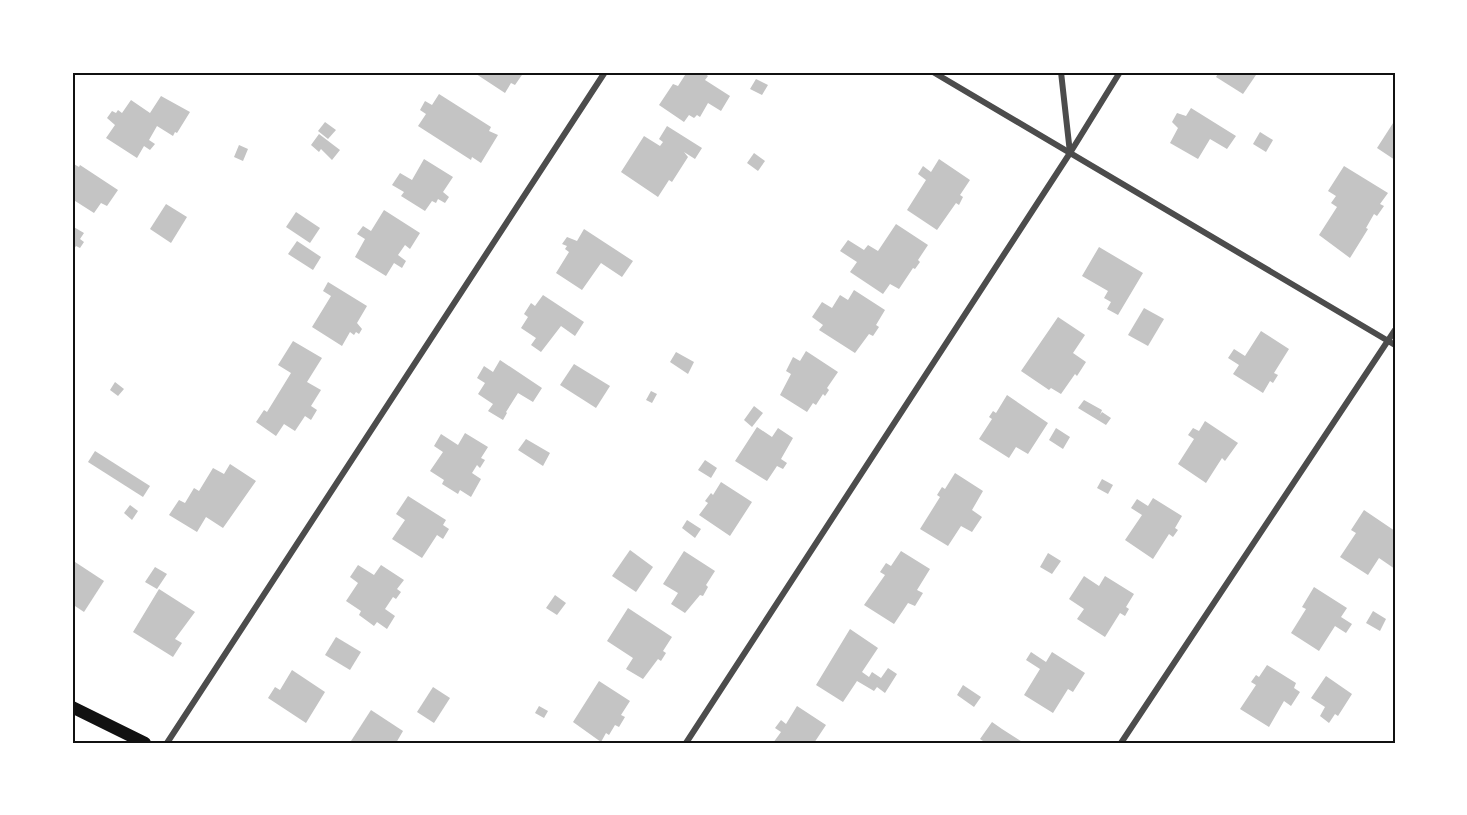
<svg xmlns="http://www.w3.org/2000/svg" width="1467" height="815" font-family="'Sofia Sans Condensed',sans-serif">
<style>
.building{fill:#c4c4c4}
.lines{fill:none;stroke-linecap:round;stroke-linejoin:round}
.minor{stroke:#4c4c4c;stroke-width:6}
.secondary{stroke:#111;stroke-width:12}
.neatline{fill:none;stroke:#111;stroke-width:2}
</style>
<rect width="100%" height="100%" fill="#fff"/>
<g class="building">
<path d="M473 72H524L515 85 511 83 505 93Z"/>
<path d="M687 72H702L708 76 705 80 730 96 721 111 708 103 700 117 697 115 694 118 689 115 684 122 659 105 673 84 678 86Z"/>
<path d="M1219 72H1258L1243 94 1216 77Z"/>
<path d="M756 79 768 85 762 95 750 89Z"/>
<path d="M439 94 491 127 489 131 498 135 481 163 472 157 471 160 418 126 426 114 420 110 425 101 432 105Z"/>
<path d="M161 96 190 112 177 133 175 132 173 136 157 126 149 140 155 144 150 150 144 146 137 158 106 138 115 125 107 118 112 111 116 113 118 110 122 113 131 100 150 113Z"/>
<path d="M1191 108 1236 136 1227 149 1210 139 1198 159 1170 143 1178 128 1172 122 1177 113 1186 116Z"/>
<path d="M1395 120V160L1377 148Z"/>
<path d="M325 122 336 130 328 139 318 131Z"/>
<path d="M667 126 702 148 695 159 684 152 688 157 672 182 669 180 658 197 621 172 644 136 660 146 663 142 659 139Z"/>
<path d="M1260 132 1273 140 1266 152 1253 144Z"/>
<path d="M319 134 340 150 332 160 321 149 319 152 311 145Z"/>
<path d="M239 145 248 149 243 161 234 157Z"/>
<path d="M754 153 765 161 758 171 747 163Z"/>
<path d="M424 159 453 177 443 192 449 197 445 203 438 199 436 203 432 201 425 211 401 196 404 192 392 185 400 173 412 180Z"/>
<path d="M939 159 970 180 960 195 963 197 959 205 956 203 937 230 907 210 926 180 918 174 923 166 931 172Z"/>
<path d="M72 163 79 167 80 165 118 190 107 206 101 203 94 213 72 199Z"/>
<path d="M1344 166 1388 193 1380 204 1384 206 1377 216 1374 214 1366 228 1368 229 1350 258 1319 235 1337 207 1331 203 1336 196 1328 191Z"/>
<path d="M166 204 187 217 171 243 150 229Z"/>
<path d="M384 210 420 233 410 249 405 245 398 255 406 261 402 268 394 263 386 276 355 257 365 239 357 234 363 226 371 231Z"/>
<path d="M296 212 320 228 310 243 286 227Z"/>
<path d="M896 224 928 245 918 260 920 262 915 269 913 268 899 289 890 284 883 294 850 272 857 262 840 251 848 240 864 250 868 245 878 251Z"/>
<path d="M72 226 84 233 80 239 84 242 80 248 76 246 72 252Z"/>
<path d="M584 229 633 261 622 277 601 263 582 290 556 273 569 252 565 249 567 246 562 244 567 237 577 241Z"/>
<path d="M297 241 321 257 313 270 288 254Z"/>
<path d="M1099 247 1143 273 1118 315 1107 309 1111 302 1104 298 1108 291 1082 276Z"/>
<path d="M328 282 367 306 357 323 362 329 359 334 356 332 354 335 350 332 342 346 312 327 331 296 323 291Z"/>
<path d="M854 290 885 310 876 325 879 327 873 336 869 334 855 353 819 330 823 325 812 317 822 302 832 308 840 295 848 300Z"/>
<path d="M543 295 584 322 575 336 561 326 541 352 531 345 536 338 521 328 528 317 524 314 531 303 535 306Z"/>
<path d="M1144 308 1164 319 1148 346 1128 335Z"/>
<path d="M1058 317 1085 335 1073 353 1086 362 1077 376 1075 374 1061 394 1051 388 1049 390 1021 371Z"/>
<path d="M1261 331 1289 349 1274 373 1278 375 1273 383 1270 381 1263 393 1233 374 1239 365 1228 358 1234 349 1245 356Z"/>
<path d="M293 341 322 358 307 382 321 390 311 406 317 410 311 420 305 416 295 431 284 424 276 436 256 422 264 410 267 412 291 373 278 365Z"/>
<path d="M806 351 838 372 827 388 829 390 825 396 823 394 816 405 813 403 807 412 780 395 791 374 786 371 793 357 800 361Z"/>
<path d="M676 352 694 362 688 374 670 362Z"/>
<path d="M500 360 542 388 533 402 518 393 506 412 507 413 503 420 488 411 493 404 478 394 485 383 477 378 484 366 493 372Z"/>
<path d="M574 364 610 386 596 408 560 385Z"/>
<path d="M115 382 124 389 118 396 110 390Z"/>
<path d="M651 391 657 394 652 403 646 400Z"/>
<path d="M1007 395 1048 423 1028 454 1016 447 1009 458 979 439 992 419 989 417 993 411 996 413Z"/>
<path d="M1084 400 1102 410 1100 415 1102 412 1111 418 1106 425 1078 408Z"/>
<path d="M754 406 763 413 752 427 744 420Z"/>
<path d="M1205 421 1238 443 1225 461 1222 458 1206 483 1178 464 1194 439 1188 435 1193 428 1199 431Z"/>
<path d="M757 427 772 437 778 428 793 438 781 459 787 463 783 469 777 466 767 481 735 461Z"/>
<path d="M1056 428 1070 437 1063 449 1049 440Z"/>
<path d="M465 433 488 447 481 458 485 460 480 468 477 465 472 473 481 479 471 497 460 490 458 494 442 484 444 480 430 471 443 452 434 446 441 434 458 445Z"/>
<path d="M526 439 550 453 543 466 518 450Z"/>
<path d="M95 451 150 486 143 497 88 462Z"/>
<path d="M705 460 717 468 711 478 698 470Z"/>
<path d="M230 464 256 481 223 528 206 517 197 532 169 515 179 500 185 503 194 488 199 491 213 468 224 474Z"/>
<path d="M955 473 983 491 972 510 982 517 972 532 961 526 948 546 920 529 940 497 937 495 942 487 945 489Z"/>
<path d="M1102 479 1113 485 1108 494 1097 488Z"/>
<path d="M721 482 752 502 730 536 699 515 708 503 705 501 711 493 713 495Z"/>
<path d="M408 496 446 520 443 525 449 529 443 539 437 535 422 558 392 539 405 520 396 514Z"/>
<path d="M1153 498 1182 516 1175 528 1178 530 1173 537 1169 534 1153 559 1125 540 1142 515 1131 508 1137 499 1148 506Z"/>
<path d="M130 505 138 511 132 520 124 513Z"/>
<path d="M1364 510 1395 531V569L1379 558 1368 575 1340 557 1356 533 1351 530Z"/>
<path d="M687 520 701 529 695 538 682 528Z"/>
<path d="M630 550 653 567 636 592 612 576Z"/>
<path d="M684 551 715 571 706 585 708 587 703 596 700 595 685 613 671 604 678 593 663 584Z"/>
<path d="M901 551 930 569 917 590 923 593 915 606 908 603 894 624 864 605 885 575 880 572 886 563 891 566Z"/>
<path d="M1048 553 1061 561 1052 574 1040 567Z"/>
<path d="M72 560 104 581 84 612 72 604Z"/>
<path d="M358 565 374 575 381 565 404 580 397 589 401 592 396 599 393 597 385 609 395 616 387 629 377 622 374 626 359 615 361 611 346 601 358 583 350 577Z"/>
<path d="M155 567 167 574 157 589 145 582Z"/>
<path d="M1084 576 1099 586 1105 576 1134 594 1126 607 1129 609 1125 616 1120 613 1105 637 1077 619 1084 609 1069 599Z"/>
<path d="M1314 587 1347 608 1341 617 1352 624 1346 633 1335 626 1319 651 1291 633 1306 609 1302 607Z"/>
<path d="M159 589 195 612 175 639 182 643 173 657 133 632Z"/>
<path d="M555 595 566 603 557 615 546 608Z"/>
<path d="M628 608 672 637 663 651 666 653 661 661 658 659 643 679 626 669 633 658 607 641Z"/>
<path d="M1373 611 1386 619 1380 631 1366 623Z"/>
<path d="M850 629 878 648 862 672 869 677 872 672 881 678 888 668 897 674 885 693 877 687 874 691 857 681 843 702 816 685Z"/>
<path d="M336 637 361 652 350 670 325 655Z"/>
<path d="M1031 652 1046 662 1052 652 1085 673 1073 692 1068 689 1053 713 1024 695 1040 669 1026 660Z"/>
<path d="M1267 665 1296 683 1294 688 1300 692 1291 706 1284 701 1269 727 1240 709 1256 685 1251 682 1256 675 1259 677Z"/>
<path d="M292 670 325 692 306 723 268 698 275 687 280 690Z"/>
<path d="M1326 676 1352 694 1338 716 1335 714 1329 723 1320 716 1325 707 1311 698Z"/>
<path d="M599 681 630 701 621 715 625 717 619 727 615 725 609 735 606 733 601 742 573 722Z"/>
<path d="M963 685 981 697 974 707 957 695Z"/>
<path d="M433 687 450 698 434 723 417 712Z"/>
<path d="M539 706 548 711 544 718 535 713Z"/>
<path d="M797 706 826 725 814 743H773L781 732 775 728 781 720 786 724Z"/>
<path d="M371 710 403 731 396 743H353L351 741Z"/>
<path d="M992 722 1002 729 1024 743H986L980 739Z"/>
</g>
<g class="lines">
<g class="minor">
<path d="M933 72 1395 345"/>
<path d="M1061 72 1070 153"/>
<path d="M167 743 605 72"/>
<path d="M686 743 1070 153 1120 72"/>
<path d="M1121 743 1395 330"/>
</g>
<path class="secondary" d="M72 707 145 743"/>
</g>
<rect width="1467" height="815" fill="none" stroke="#ffffff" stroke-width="147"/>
<rect x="74" y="74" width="1320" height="668" class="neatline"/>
</svg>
